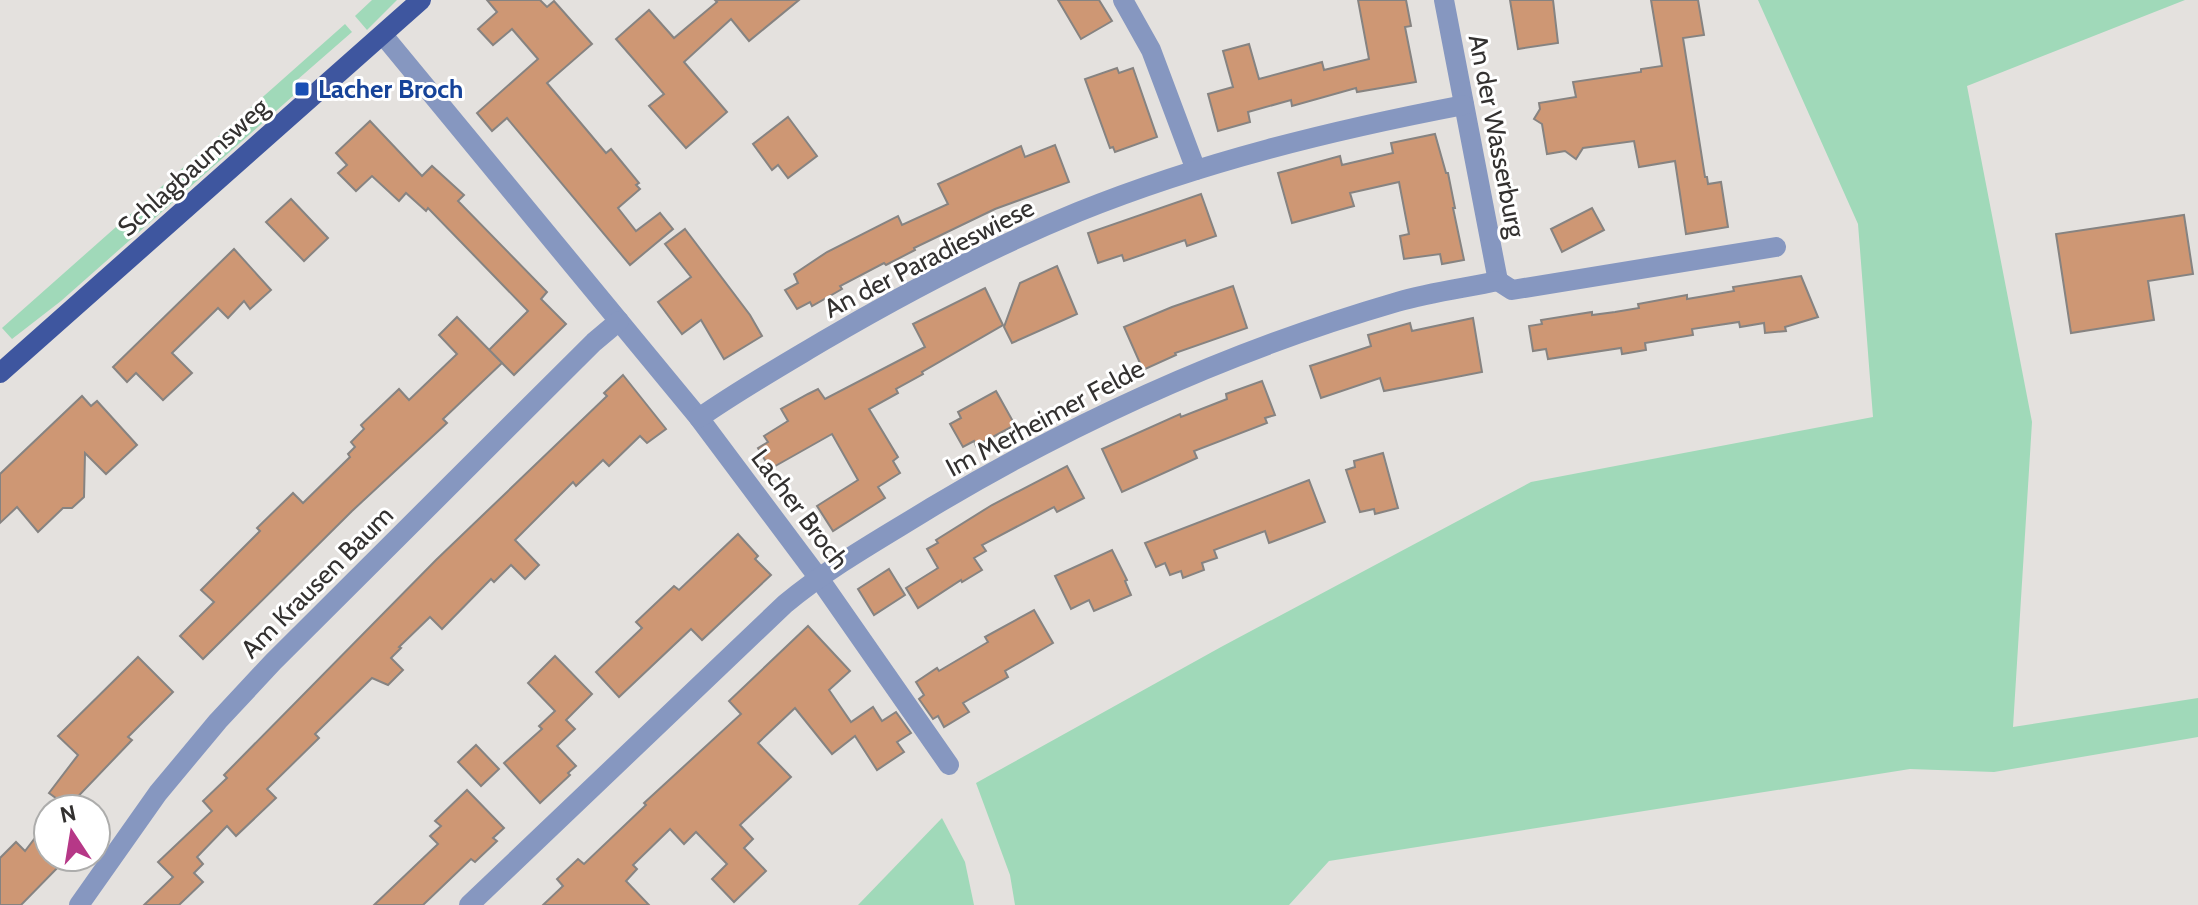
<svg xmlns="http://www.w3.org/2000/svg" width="2198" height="905" font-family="Cabin,sans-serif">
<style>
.green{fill:#a0d9b9}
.building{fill:#ce9774;stroke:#868381;stroke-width:2}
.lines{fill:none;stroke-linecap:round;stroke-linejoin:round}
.minor{stroke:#8697c0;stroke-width:20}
.major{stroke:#3e569f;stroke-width:20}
.transit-dot{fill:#1a4fb4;stroke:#fff;stroke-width:3}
.labels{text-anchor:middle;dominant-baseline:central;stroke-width:6;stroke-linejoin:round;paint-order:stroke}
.transit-label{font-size:26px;font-weight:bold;fill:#164399;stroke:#fff;text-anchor:start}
.street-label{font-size:26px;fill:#333130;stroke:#fff}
</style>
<rect width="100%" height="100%" fill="#e4e1de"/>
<g class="green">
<path d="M372 0H397L367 30 355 16Z"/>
<path d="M1758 0H2185L1967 86 2032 422 2013 727 2198 698V737L1994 772 1910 769 1329 861 1289 905H1015L1010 875 976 783 1221 647 1531 482 1873 417 1858 224Z"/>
<path d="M345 24 352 32 297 80 302 88 61 301 12 339 2 328Z"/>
<path d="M942 818 965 862 974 905H858Z"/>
</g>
<g class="building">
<path d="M487 0H540L547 7 554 1 592 44 547 83 606 153 611 149 639 183 636 185 640 189 618 208 636 231 660 213 673 229 630 265 507 118 492 131 477 113 538 59 512 29 493 45 478 29 497 12Z"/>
<path d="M715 0H799L749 41 731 19 684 62 727 112 686 148 649 106 664 94 616 39 649 10 674 38 717 2Z"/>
<path d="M1058 0H1099L1112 21 1081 39Z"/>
<path d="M1358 0H1406L1411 26 1405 27 1416 82 1357 92 1356 88 1292 106 1291 100 1248 112 1250 122 1218 131 1208 94 1233 87 1223 51 1249 44 1259 79 1322 62 1324 70 1369 59Z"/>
<path d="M1510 0H1553L1558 43 1518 49Z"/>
<path d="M1651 0H1698L1704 35 1683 38 1705 177H1707L1708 184 1721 182 1728 227 1686 234 1675 161 1639 167 1634 141 1583 148 1576 159 1565 151 1547 154 1542 124 1534 119 1540 109 1539 103 1576 97 1573 82 1641 72V69L1662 66Z"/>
<path d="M1117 68 1119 73 1133 68 1157 137 1115 152 1113 147 1110 148 1085 79Z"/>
<path d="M788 117 817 156 788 178 778 165 772 170 753 144Z"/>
<path d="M370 121 422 176 432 166 464 195 458 201 547 292 541 299 566 324 514 375 489 350 528 311 428 208 426 211 406 193 399 201 372 176 356 191 338 173 347 165 336 153Z"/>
<path d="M1435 134 1446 173H1448L1455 208H1453L1464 260 1442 264 1440 254 1404 259 1400 236 1409 234 1399 182 1350 193 1354 206 1292 223 1278 173 1340 156 1342 165 1393 153 1391 143Z"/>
<path d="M1055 145 1069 182 995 209 914 248 915 250 886 265 884 263 840 286 842 289 812 306 810 302 797 309 785 290 798 283 794 274 827 252 898 216 902 225 948 204 938 184 1021 146 1025 157Z"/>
<path d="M1201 194 1216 236 1187 246 1185 240 1124 261 1122 255 1098 263 1088 233Z"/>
<path d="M291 199 328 238 304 261 266 222Z"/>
<path d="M1592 208 1604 230 1562 252 1551 229Z"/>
<path d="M2184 215 2193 274 2148 281 2154 320 2071 333 2056 234Z"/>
<path d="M685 229 750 315 762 336 724 359 701 320 682 334 658 302 691 277 665 244Z"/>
<path d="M234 249 271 290 250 309 244 301 228 318 218 308 172 353 192 373 163 400 136 373 127 382 113 367Z"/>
<path d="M1057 266 1077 314 1012 343 1004 327 1020 283Z"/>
<path d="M1801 276 1818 317 1785 327 1786 331 1765 333 1764 323 1740 327 1739 322 1692 329 1693 335 1645 343 1646 350 1622 354 1621 348 1548 359 1546 349 1533 351 1529 326 1542 324 1541 320 1592 312V315L1615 312 1639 308 1638 304 1687 295V299L1711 295 1734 291 1733 287Z"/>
<path d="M1233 286 1247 328 1175 353 1176 355 1143 370 1124 327 1172 307Z"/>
<path d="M985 288 1003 325 922 372 923 374 896 389 898 393 869 409 898 457 893 461 900 473 878 487 885 498 833 531 817 506 858 480 832 434 770 469 758 448 768 442 764 436 788 421 781 409 808 394 818 389 825 399 925 347 913 324Z"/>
<path d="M457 317 502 363 443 419 447 423 352 511 203 659 180 636 214 602 201 590 260 531 257 528 293 493 303 503 350 457 348 454 355 447 351 442 364 429 361 425 399 389 409 400 457 354 439 335Z"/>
<path d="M1473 318 1482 372 1384 391 1380 378 1321 398 1310 366 1371 346 1368 335 1410 323 1412 331Z"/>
<path d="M623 375 666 429 647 443 640 436 609 466 603 460 576 486 573 482 515 540 539 565 525 579 511 565 494 582 491 579 442 629 430 617 399 647 401 648 391 658 403 670 388 685 372 678 315 734 319 738 267 789 276 798 236 836 227 826 197 857 203 864 194 873 203 882 179 905H144L173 877 158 862 212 811 203 801 227 778 224 775 436 560 607 396 604 393Z"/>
<path d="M1262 381 1275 415 1265 418 1267 423 1194 451 1197 458 1122 492 1102 449 1180 414 1181 417 1227 399 1226 394Z"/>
<path d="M996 391 1015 425 976 446 974 441 963 447 950 424 961 418 958 412Z"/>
<path d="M82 396 91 406 97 401 137 445 106 474 85 453 84 497 72 508H63L38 532 17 507 0 523V474Z"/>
<path d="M1383 453 1398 508 1375 514 1374 509 1360 512 1346 470 1355 467 1354 461Z"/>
<path d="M1067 466 1084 498 1057 512 1054 507 982 545 986 551 974 558 982 570 962 582 961 580 918 608 906 588 938 568 927 549 938 543 936 540 992 505Z"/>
<path d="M1309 480 1325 522 1269 543 1265 531 1214 550 1217 558 1202 563 1204 570 1183 578 1181 571 1170 575 1165 563 1156 567 1145 543Z"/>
<path d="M738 534 758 556 755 559 771 575 702 640 691 629 619 697 596 672 642 628 636 622 674 586 679 590Z"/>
<path d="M1112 550 1127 580 1125 581 1131 595 1094 611 1089 600 1071 609 1055 576Z"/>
<path d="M889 569 905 595 874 615 858 589Z"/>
<path d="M1034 610 1053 643 1005 671 1008 677 963 703 969 712 944 727 938 716 933 719 919 699 924 695 916 682 937 668 939 671 988 642 985 637Z"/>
<path d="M808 626 850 671 829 690 851 722 873 707 882 721 896 712 911 733 897 742 904 752 877 770 855 736 832 754 795 708 758 743 791 777 740 825 753 839 744 848 766 871 734 902 712 879 727 864 696 832 684 844 670 829 633 865 637 869 626 881 649 905H543L563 886 557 879 578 859 584 864 646 805 644 803 741 714 729 701Z"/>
<path d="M555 656 592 694 566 720 575 729 557 746 576 766 568 773 570 775 540 803 504 763 542 729 539 726 555 711 528 683Z"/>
<path d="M138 657 173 692 128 737 132 740 68 807 49 793 78 755 58 736Z"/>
<path d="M476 745 499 769 481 786 458 762Z"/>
<path d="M467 790 504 828 493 838 497 841 475 862 471 859 423 905H374L438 844 430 836 441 826 435 821Z"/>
<path d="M48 821V857H68L21 905H0V858L16 842 25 851Z"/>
</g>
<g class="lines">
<g class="minor">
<path d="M1123 0 1151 50 1196 170"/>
<path d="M1444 0 1498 281"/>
<path d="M383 35 699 418 818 577 949 765"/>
<path d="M699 418C739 390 781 366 823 341 905 293 990 248 1078 212 1202 162 1333 130 1464 105"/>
<path d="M79 905 158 793 218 721 273 662 594 342 619 321"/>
<path d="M469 905 785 604C831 566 882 538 932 507 1079 419 1232 350 1397 302 1430 292 1465 288 1498 281L1512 290 1776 247"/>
</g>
<path class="major" d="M0 373 421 0"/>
</g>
<rect class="transit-dot" x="294" y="81" width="16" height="16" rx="4"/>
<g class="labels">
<g class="transit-label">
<text x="318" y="89">Lacher Broch</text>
</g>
<g class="street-label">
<text transform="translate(1497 136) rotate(79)">An der Wasserburg</text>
<text transform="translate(193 167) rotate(-42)">Schlagbaumsweg</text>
<text transform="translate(929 258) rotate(-27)">An der Paradieswiese</text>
<text transform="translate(1045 418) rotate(-28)">Im Merheimer Felde</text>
<text transform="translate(800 509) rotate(53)">Lacher Broch</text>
<text transform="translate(317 582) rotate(-45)">Am Krausen Baum</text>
</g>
</g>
<g transform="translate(72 833) rotate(348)"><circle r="38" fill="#ffffff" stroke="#adadac" stroke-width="2"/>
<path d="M0-6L14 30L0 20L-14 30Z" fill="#b63887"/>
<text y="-12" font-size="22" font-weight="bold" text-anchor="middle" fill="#333130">N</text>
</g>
</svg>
